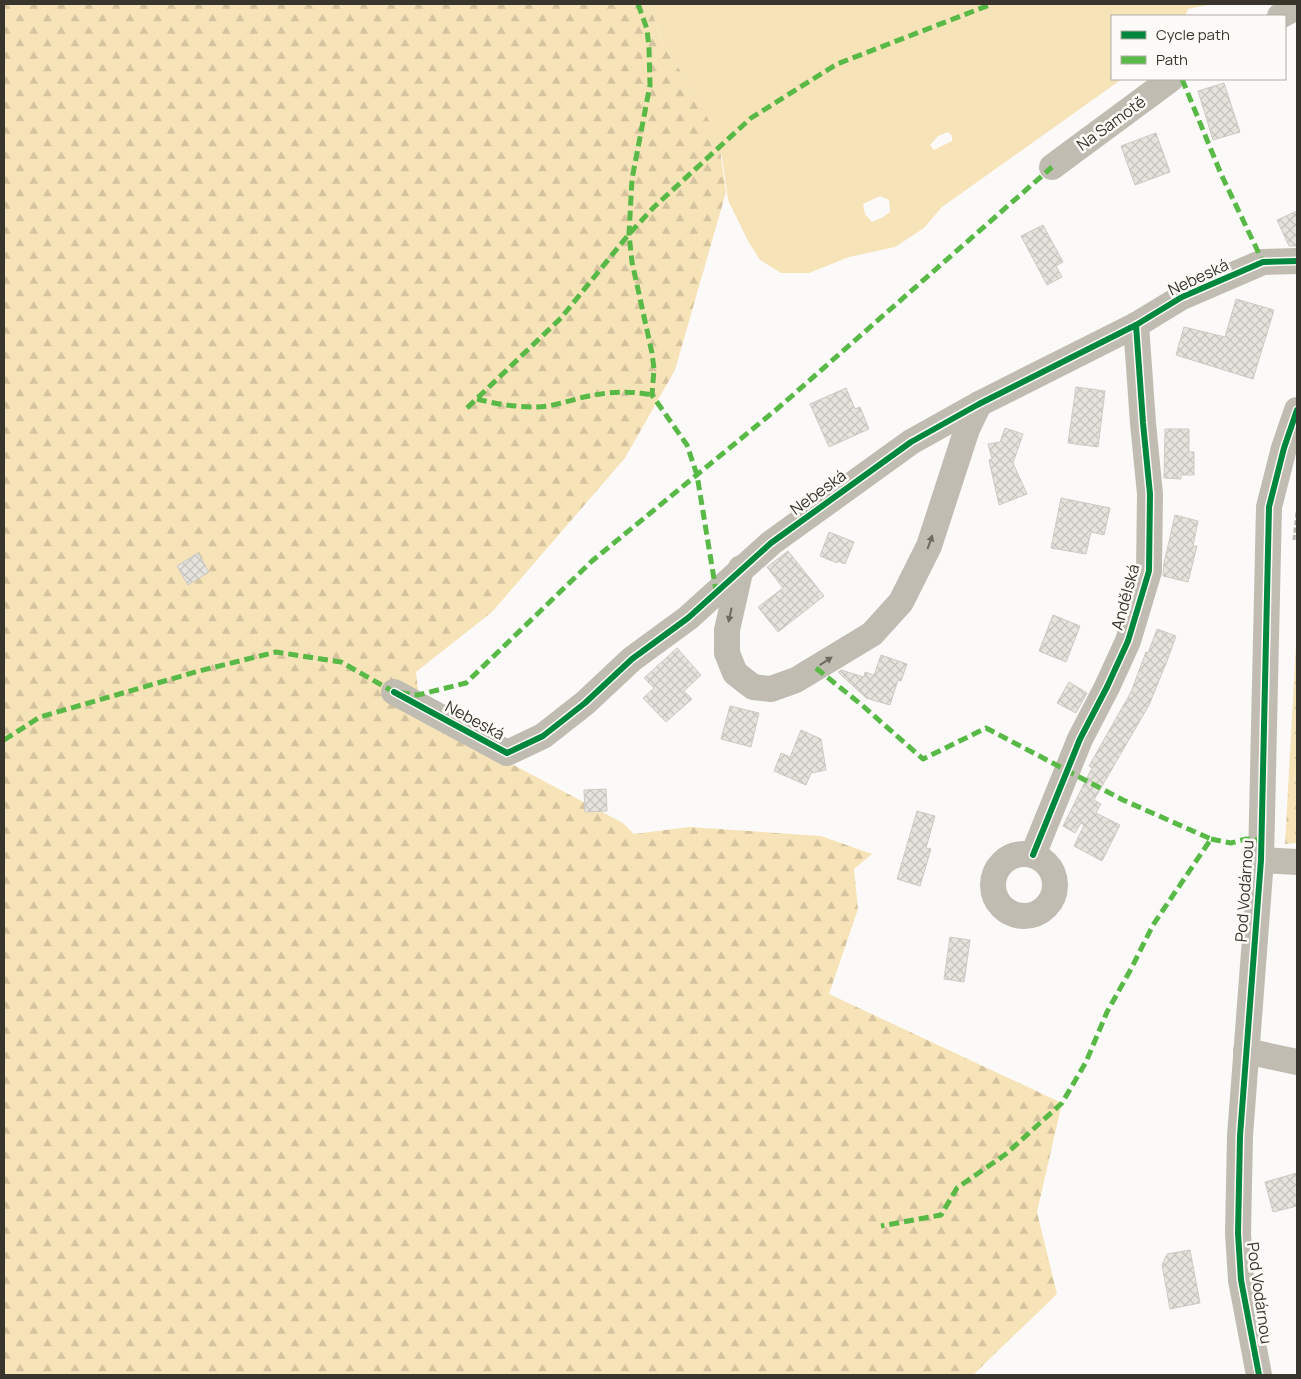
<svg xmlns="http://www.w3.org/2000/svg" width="1301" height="1379" font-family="Manrope,sans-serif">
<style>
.green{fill:#f6e3b8;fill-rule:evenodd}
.forest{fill:url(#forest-firs)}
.building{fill:url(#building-cross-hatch);stroke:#cdcac5}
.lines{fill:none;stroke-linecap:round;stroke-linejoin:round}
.path{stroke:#bcb9b2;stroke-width:3;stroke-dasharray:5 2.5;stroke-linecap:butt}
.street{stroke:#c0bcb2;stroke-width:26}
.quiet{stroke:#58b947;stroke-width:5;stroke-dasharray:10 5;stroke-linecap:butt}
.cycleway-casing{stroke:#fdfbf7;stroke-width:9}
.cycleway{stroke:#00873e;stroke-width:6}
.oneway{fill:#6f6b62}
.labels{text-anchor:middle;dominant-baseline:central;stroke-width:5;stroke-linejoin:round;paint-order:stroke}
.street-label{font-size:16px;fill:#39352c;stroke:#fdfbf7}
</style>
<defs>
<pattern id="forest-firs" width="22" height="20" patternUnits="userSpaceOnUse" patternTransform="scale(1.25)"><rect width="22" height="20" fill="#f6e3b8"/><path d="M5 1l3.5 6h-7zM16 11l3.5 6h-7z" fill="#d4c39e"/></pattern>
<pattern id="building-cross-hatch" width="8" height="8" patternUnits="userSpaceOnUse" patternTransform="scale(1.25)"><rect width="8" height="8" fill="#e6e3dd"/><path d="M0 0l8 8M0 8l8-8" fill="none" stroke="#c6c3be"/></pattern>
</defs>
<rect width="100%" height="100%" fill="#fcfaf8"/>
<path class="green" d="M649 4H1213L1188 9 1185 16H1112V79H1122L942 207 924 228 895 247 849 257 809 273H781L760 260 748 241 728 200 722 157 702 106 662 41ZM948 132 952 136V141L934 150 930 145 938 136ZM880 196 889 200 890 212 883 217 872 222 865 214 863 204Z"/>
<g class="forest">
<path d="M4 4H649L662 41 702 106 719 143 726 192 675 370 625 458 492 612 416 672 421 716 623 823 634 834 689 827 821 836 872 854 854 869 858 909 829 994 1062 1103 1037 1212 1057 1294 973 1375H4Z"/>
<path d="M1297 626V843L1285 844Z"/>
</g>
<g class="building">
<path d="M1224 83 1240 132 1213 140 1198 91Z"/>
<path d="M1156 133 1170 172 1135 185 1121 146Z"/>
<path d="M1297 211V246H1289L1277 220Z"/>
<path d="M1043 225 1063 262 1056 266 1062 277 1047 285 1021 236Z"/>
<path d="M1236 299 1274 310 1253 379 1176 355 1184 327 1225 337Z"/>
<path d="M1076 387 1105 391 1098 447 1068 443Z"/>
<path d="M846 388 855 409 860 407 869 429 829 447 810 404Z"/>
<path d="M1005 428 1023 434 1013 463 1027 494 999 505 989 460 992 459 988 444 1000 442Z"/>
<path d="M1165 429H1189V452H1194V475H1181V479L1164 478Z"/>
<path d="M1061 498 1110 508 1104 535 1091 532 1086 554 1051 548Z"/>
<path d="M1175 515 1198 521 1193 546H1197L1188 582 1163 576 1164 563Z"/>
<path d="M829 532 854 542 845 564 838 561 837 563 820 556Z"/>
<path d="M788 551 824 596 778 632 758 607 783 588 767 567Z"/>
<path d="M198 553 209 572 188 585 177 566Z"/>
<path d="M1053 615 1080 626 1066 662 1039 651Z"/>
<path d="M1157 629 1176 636 1167 661 1149 705 1094 800 1101 804 1096 813 1120 825 1102 861 1074 846 1084 825 1081 823 1075 833 1063 826 1092 768 1089 766 1131 692 1146 652 1148 653Z"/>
<path d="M677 648 701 675 684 691 692 699 666 722 643 698 654 688 644 678Z"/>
<path d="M881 655 907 664 901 681 898 680 890 705 866 698 838 672 841 670 864 677 865 672 874 675Z"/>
<path d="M1069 682 1087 693 1076 713 1057 703Z"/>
<path d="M730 706 759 713 751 747 721 739Z"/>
<path d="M801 730 821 739 826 770 811 773 806 785 774 771 781 753 790 757Z"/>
<path d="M606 789 607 811 585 812 584 790Z"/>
<path d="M917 811 935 816 926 848 931 849 920 886 897 879Z"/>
<path d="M950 937 970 940 964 982 944 979Z"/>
<path d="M1297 1173V1206L1273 1212 1265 1182Z"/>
<path d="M1190 1250 1200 1303 1170 1309 1162 1265 1167 1254Z"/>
</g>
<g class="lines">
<path class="path" d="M1294 540 1297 511"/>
<g class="street">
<path d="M1280 16 1297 7"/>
<path d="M1052 167 1171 79"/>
<path d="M741 568 727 630V653L735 673 753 687 771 689 796 680 872 634 901 602 929 546 967 429 979 404"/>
<path d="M394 692 507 753 543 736 585 703 632 659 688 618 771 543 911 442 979 404 1136 325 1182 297 1263 262 1297 261"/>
<circle cx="1024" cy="885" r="31"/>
<path d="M1033 855 1080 739 1107 687 1128 641 1149 571 1150 494 1143 423 1136 325"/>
<path d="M1261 860 1297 862"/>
<path d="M1246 1051 1297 1062"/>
<path d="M1259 1375 1241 1280 1238 1233 1240 1136 1261 860 1269 507 1284 448 1297 410"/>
</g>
<g class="quiet">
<path d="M638 4 647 29 649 48 650 85 632 179 629 234 632 262 652 353 654 369 652 395 687 445 697 475 716 591"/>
<path d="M1182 79 1221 174 1263 262"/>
<path d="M477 399C495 404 516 407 535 407 550 407 565 402 580 398 605 392 627 390 652 395"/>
<path d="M467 408 561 318 629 234 654 207 751 118 837 64 992 4"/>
<path d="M816 668 863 706 923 759 986 728 1123 800 1211 839 1153 925 1131 969 1107 1012 1086 1062 1062 1103 1006 1154 957 1188 941 1215 881 1226"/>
<path d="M4 740 40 717 199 671 276 652 341 662 394 692 418 695 466 683 592 561 777 409 1052 167"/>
<path d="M1211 839 1231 843 1246 839 1262 840"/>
</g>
<g class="cycleway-casing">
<g id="cycleway">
<path d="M394 692 507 753 543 736 585 703 632 659 688 618 771 543 911 442 979 404 1136 325 1182 297 1263 262 1297 261"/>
<path d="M1033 855 1080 739 1107 687 1128 641 1149 571 1150 494 1143 423 1136 325"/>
<path d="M1259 1375 1241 1280 1238 1233 1240 1136 1261 860 1269 507 1284 448 1297 410"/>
</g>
</g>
<use href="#cycleway" class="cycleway"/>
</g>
<defs><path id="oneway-solid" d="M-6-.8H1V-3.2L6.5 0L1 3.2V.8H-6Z" transform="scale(1.25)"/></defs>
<g class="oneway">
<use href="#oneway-solid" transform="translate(930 542) rotate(-70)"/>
<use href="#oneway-solid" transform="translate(730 615) rotate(102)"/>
<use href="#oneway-solid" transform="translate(826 661) rotate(-33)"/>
</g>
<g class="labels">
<g class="street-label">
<text transform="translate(1111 123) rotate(-36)">Na Samotě</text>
<text transform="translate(1198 277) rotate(-25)">Nebeská</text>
<text transform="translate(818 492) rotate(-36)">Nebeská</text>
<text transform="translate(1125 597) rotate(-75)">Andělská</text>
<text transform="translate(475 720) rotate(28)">Nebeská</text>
<text transform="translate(1244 891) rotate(-86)">Pod Vodárnou</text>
<text transform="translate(1260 1293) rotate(82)">Pod Vodárnou</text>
</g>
</g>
<rect width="1301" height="1379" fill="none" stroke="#39352c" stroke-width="10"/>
<rect x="1111" y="15" width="175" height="65" fill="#fdfbf7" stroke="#afaca6"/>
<rect x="1121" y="31" width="25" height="8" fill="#00873e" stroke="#afaca6"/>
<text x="1156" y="40" font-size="15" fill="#39352c">Cycle path</text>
<rect x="1121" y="56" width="25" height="8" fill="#58b947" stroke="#afaca6"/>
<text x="1156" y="65" font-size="15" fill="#39352c">Path</text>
</svg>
